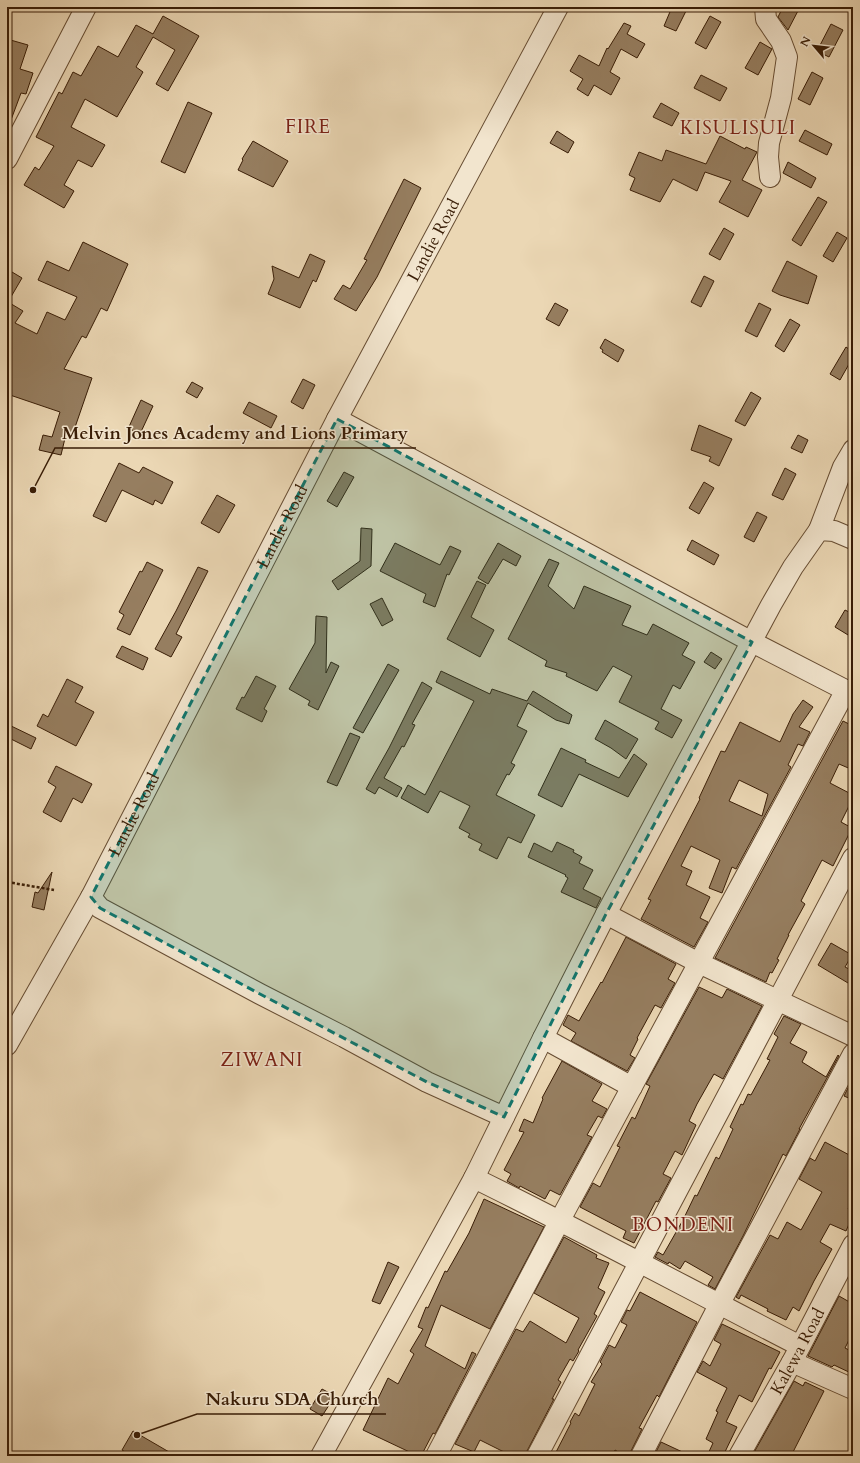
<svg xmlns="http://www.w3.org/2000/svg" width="860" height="1463" font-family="Cardo,serif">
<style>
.building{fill:#967e60;stroke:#391d06;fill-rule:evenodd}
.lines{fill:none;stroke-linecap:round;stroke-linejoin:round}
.minor-casing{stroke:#664c32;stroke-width:22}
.path{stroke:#391d06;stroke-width:2.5;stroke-dasharray:3 2;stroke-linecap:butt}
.minor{stroke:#f2e5ce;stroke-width:20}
.marked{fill:#0f766e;fill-opacity:0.2;stroke:#0f766e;stroke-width:3;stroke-dasharray:8 5;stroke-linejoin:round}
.labels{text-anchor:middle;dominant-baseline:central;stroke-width:3;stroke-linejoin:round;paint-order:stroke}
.street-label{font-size:17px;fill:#391d06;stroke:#f2e5ce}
.quarter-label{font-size:19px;letter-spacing:1px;fill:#7a1f14;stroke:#f2e5ce}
.leader{fill:none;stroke:#391d06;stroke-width:1.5}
.callout-dot{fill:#391d06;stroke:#f2e5ce;stroke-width:1.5}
.callout-label{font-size:18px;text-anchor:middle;font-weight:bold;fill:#391d06;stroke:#f2e5ce;stroke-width:3;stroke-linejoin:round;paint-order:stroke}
</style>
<rect width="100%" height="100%" fill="#ebd7b4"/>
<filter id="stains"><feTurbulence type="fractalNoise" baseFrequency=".005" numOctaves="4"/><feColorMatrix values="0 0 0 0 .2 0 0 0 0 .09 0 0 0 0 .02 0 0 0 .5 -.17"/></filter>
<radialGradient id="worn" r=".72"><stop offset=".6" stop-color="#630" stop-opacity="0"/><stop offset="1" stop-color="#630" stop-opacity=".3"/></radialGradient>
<g class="building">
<path d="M672 7H688L676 31 664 26Z"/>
<path d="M783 7H800L788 30 778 17Z"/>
<path d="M163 16 199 36 168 91 156 84 175 50 153 37 136 67 143 72 117 117 85 99 71 127 105 145 92 167 78 160 64 185 74 191 64 208 24 185 35 167 39 170 54 146 36 137 59 92 62 94 73 72 81 76 98 46 118 57 136 25 153 34Z"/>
<path d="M710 16 721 22 706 49 695 43Z"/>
<path d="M624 23 631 26 627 34 645 44 637 58 621 49 610 72 620 78 611 95 594 85 588 96 577 89 583 79 570 71 579 55 599 66 607 48 608 49Z"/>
<path d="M831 24 843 30 829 57 817 51Z"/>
<path d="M7 39 28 45 20 69 33 73 26 94 21 93 8 128H7Z"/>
<path d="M760 42 772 49 758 75 745 68Z"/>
<path d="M812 72 823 78 810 105 798 99Z"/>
<path d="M701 75 727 88 720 101 694 88Z"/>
<path d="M188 102 212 113 185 173 161 162Z"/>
<path d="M661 103 679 113 672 126 653 117Z"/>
<path d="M805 130 832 144 827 155 799 141Z"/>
<path d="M557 131 574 142 568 153 550 143Z"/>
<path d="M720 136 745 149 746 147 757 152 742 180 762 190 748 217 719 202 731 181 705 172 697 191 673 179 660 202 630 190 635 178 629 175 639 152 662 161 666 150 706 164Z"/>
<path d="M253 141 288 161 273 187 238 170 243 160 242 159Z"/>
<path d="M788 162 816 178 811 188 783 173Z"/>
<path d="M404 179 421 188 377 277 356 311 334 299 343 285 350 289 367 260 364 259Z"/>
<path d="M818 197 827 202 801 246 792 240Z"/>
<path d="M724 228 734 234 720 260 709 254Z"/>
<path d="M837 232 847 238 833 262 823 256Z"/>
<path d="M83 242 128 264 107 311 101 308 86 338 82 336 64 369 92 378 72 436 66 434 61 455 39 450 43 435 52 437 60 412 7 394V269L22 278 8 302 23 311 15 323 37 334 47 312 65 320 77 297 38 280 47 261 69 271Z"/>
<path d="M310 254 325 261 316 282 313 280 300 308 268 294 274 279 272 266 299 278Z"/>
<path d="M787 261 817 276 808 304 780 295 772 291Z"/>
<path d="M704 276 714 281 701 307 691 302Z"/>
<path d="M555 303 568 310 559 326 546 319Z"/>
<path d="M759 303 771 309 757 337 745 331Z"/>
<path d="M790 319 800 325 784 352 775 346Z"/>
<path d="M605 339 624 350 618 362 602 352 603 350 600 348Z"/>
<path d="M846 347 853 352V357L840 380 830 374Z"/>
<path d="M303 379 315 385 303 409 291 402Z"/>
<path d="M192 382 203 388 197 398 186 392Z"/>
<path d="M751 392 761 398 745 426 735 421Z"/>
<path d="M141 400 153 406 140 434 128 429Z"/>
<path d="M249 402 277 416 271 428 243 413Z"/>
<path d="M699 425 732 439 719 466 709 461 711 457 691 450Z"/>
<path d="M798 435 808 440 802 453 791 448Z"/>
<path d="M119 463 139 473 143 467 173 482 162 504 155 500 153 505 122 490 106 522 93 516Z"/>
<path d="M785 468 796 474 783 500 772 495Z"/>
<path d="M344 472 354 477 337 507 327 501Z"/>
<path d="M704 482 714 488 699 514 689 508Z"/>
<path d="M217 495 235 505 219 533 201 523Z"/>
<path d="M757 512 767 517 754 542 744 537Z"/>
<path d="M361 528 372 529 371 566 338 590 332 581 360 561Z"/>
<path d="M692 540 719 555 714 565 687 550Z"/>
<path d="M395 543 440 565 450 546 461 551 449 575 447 574 435 607 423 602 426 594 380 571Z"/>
<path d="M498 543 521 556 516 566 503 559 488 584 478 578Z"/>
<path d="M549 559 559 563 548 586 574 609 584 586 631 606 622 625 647 635 653 624 689 643 682 655 695 662 680 689 673 685 661 709 682 720 672 738 655 729 659 722 619 702 632 676 613 666 597 691 566 676 567 673 545 666 547 661 508 639Z"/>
<path d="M147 562 163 570 130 635 117 629 124 615 119 612 140 571 142 572Z"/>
<path d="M198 567 208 571 176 634 182 637 171 657 155 649 176 611Z"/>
<path d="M477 581 486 585 471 617 494 630 480 657 447 639Z"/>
<path d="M382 598 393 620 382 626 370 604Z"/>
<path d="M845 610 853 614V638L835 627Z"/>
<path d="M316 616 327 617 326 673 331 662 339 666 318 710 308 705 310 701 289 689 315 643Z"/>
<path d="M122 646 148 658 143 670 116 657Z"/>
<path d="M711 652 722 659 715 669 704 662Z"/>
<path d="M388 664 399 670 363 733 353 728Z"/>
<path d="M441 671 490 694 492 689 527 701 533 691 572 715 569 724 556 720 528 703 517 726 527 731 511 763 515 765 509 775 507 774 496 795 535 815 521 843 508 837 497 859 479 850 482 844 468 837 470 834 459 828 470 806 440 791 428 813 401 798 408 785 425 795 474 701 436 682Z"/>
<path d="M256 676 276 686 264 709 267 711 262 722 236 709 242 697 244 698Z"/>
<path d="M67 679 83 687 75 702 94 712 76 746 37 726 43 714 48 717Z"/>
<path d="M422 682 432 688 412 724 415 725 404 747 402 746 384 778 402 788 397 797 379 787 375 794 366 789 389 748Z"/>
<path d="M803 700 813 707 799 727 810 732 803 746 798 744 788 765 791 767 736 869 732 867 722 893 709 888 720 860 691 846 681 866 692 871 686 885 710 897 700 918 708 922 694 947 641 919 651 900 648 899 700 799 699 798 721 751 725 752 740 722 780 742 793 714ZM739 780 768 794 762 816 729 801Z"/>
<path d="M605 720 638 739 626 759 611 748 595 739Z"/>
<path d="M843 721 853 726V770L839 764 830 783 853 795V798L841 822 852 828 833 866 822 860 801 901 805 904 788 935H789L777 959 779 960 772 973 770 972 766 982 715 958Z"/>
<path d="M7 724 36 738 31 749 7 737Z"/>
<path d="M350 733 360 737 337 786 327 782Z"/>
<path d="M561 748 586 760 585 762 619 778 634 754 647 764 628 797 579 774 562 807 538 795Z"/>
<path d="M56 766 92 784 82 803 73 798 61 822 43 812 56 787 48 782Z"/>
<path d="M557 842 574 850 573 852 582 857 579 863 593 870 583 889 601 898 596 908 561 892 568 878 565 876 566 875 528 857 534 843 552 852Z"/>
<path d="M52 872 44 910 32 907 35 892 38 893Z"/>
<path d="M626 937 676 964 668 979 675 983 661 1008 655 1005 637 1038 638 1039 630 1055 635 1058 627 1071 571 1041 576 1033 563 1025 568 1015 579 1021 601 982 602 983Z"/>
<path d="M831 943 852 955 845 967 853 971V986L818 965Z"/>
<path d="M699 987 722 998 727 989 762 1006 723 1079 714 1074 697 1104 689 1121 696 1125 682 1155 675 1151 663 1174 671 1178 658 1202 656 1201 634 1243 623 1238 626 1231 580 1207 593 1183 600 1187 620 1147 617 1146 632 1117 635 1119 650 1086 646 1084Z"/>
<path d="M784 1016 801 1024 790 1043 807 1052 802 1062 826 1077 838 1055 839 1056 799 1129H800L786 1156 783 1154 743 1236 715 1289 708 1285 713 1277 685 1261 680 1269 669 1262 668 1264 655 1257 658 1252 663 1255 683 1220 695 1195 697 1196 716 1157 719 1159 733 1129 730 1127 741 1104 743 1105 748 1094 751 1095 770 1060 767 1059 778 1037 774 1034Z"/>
<path d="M562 1061 602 1084 592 1101 607 1109 602 1118 598 1116 587 1135 592 1137 560 1195 550 1190 545 1199 520 1186 519 1188 507 1181 511 1174 504 1170 524 1132 519 1131 524 1119 533 1123 543 1099 542 1098Z"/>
<path d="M853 1078V1100L844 1096Z"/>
<path d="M825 1142 853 1157V1200L848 1209 853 1212V1215L846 1231 830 1224 820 1242 832 1249 814 1281 799 1311 793 1307 786 1320 767 1311 768 1309 741 1295 739 1299 736 1297 770 1235 778 1239 787 1222 801 1230 822 1192 799 1179 810 1158 815 1161Z"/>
<path d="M484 1199 544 1227 490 1329 441 1305 425 1346 465 1369 472 1352 476 1354 435 1434 433 1433 421 1456H418L363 1430 388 1378 398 1384 414 1354 410 1351 423 1329 418 1327 426 1307 428 1308 445 1271 447 1272 469 1233Z"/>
<path d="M564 1237 597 1255 596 1258 609 1263 598 1288 605 1292 594 1314 597 1316 578 1350 579 1351 573 1361 570 1359 558 1380 561 1382 552 1399H554L527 1451 526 1456H512L480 1440 474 1452 455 1444 516 1329 523 1332 530 1321 566 1343 579 1318 534 1293Z"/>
<path d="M388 1262 399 1267 380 1304 372 1301Z"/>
<path d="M640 1292 697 1322 659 1397 657 1395 639 1428 642 1429 631 1451 630 1456H625L615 1450 612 1456H554L571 1423 570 1422 575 1413 579 1416 595 1384 591 1382 602 1364 600 1362 609 1345 615 1348 627 1325 621 1322 627 1310 630 1311Z"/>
<path d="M839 1296 853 1304V1332L845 1348 853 1352V1374L834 1365 832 1367 808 1356Z"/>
<path d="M722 1324 780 1352 771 1369 769 1368 752 1402 739 1395 726 1422 737 1427 723 1456H707L713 1443 706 1439 718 1412 716 1411 727 1388 697 1372 703 1361 710 1366 721 1344 714 1340Z"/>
<path d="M794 1381 803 1386 805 1382 824 1391 791 1456H752Z"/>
<path d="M322 1389 335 1396 322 1416 310 1409Z"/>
<path d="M133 1431 176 1456H132L122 1450Z"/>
<path d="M661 1442 691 1456H654Z"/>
</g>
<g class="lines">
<g class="minor-casing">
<g id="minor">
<path d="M765 7 766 19 781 41 787 57 781 98 769 143 768 157 770 177"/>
<path d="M7 159 86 7"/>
<path d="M337 419 752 642 853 694"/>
<path d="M819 530 843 467 853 450"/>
<path d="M91 897 100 908 260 994 344 1037 427 1082 504 1117"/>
<path d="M606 914 699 963 853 1036"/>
<path d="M543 1038 632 1087"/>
<path id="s1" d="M7 1045 91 897 337 419 558 7"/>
<path d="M474 1178C584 1232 691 1290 800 1346"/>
<path d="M792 1362 853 1389"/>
<path d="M321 1456 474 1178 543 1038 606 914 771 605 793 567 819 530 834 531 853 539"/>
<path d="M436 1456 560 1220 846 690"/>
<path d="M537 1456 853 858"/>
<path d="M641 1456 719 1305 853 1054"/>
<path id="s2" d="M739 1456 792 1362 853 1245"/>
</g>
</g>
<path class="path" d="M7 882 54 890"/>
<use href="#minor" class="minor"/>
</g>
<path class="marked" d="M337 419 752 642 606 914 504 1117 427 1082 260 994 100 908 91 897Z"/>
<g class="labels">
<g class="street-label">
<text stroke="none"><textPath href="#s1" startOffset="911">Landie Road</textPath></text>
<text stroke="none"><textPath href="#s1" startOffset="587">Landie Road</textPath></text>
<text stroke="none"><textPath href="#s1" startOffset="263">Landie Road</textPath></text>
<text stroke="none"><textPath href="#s2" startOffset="120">Kalewa Road</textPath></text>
</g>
<g class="quarter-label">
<text x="308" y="127">FIRE</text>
<text x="738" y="128">KISULISULI</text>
<text x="262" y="1060">ZIWANI</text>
<text x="683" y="1225">BONDENI</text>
</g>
</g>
<path class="leader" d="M33 490L55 448H416M137 1435L197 1414H386"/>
<g class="callout-dot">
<circle cx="33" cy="490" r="4"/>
<circle cx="137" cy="1435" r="4"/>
</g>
<g class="callout-label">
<text x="235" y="439">Melvin Jones Academy and Lions Primary</text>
<text x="292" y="1405">Nakuru SDA Church</text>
</g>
<rect width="860" height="1463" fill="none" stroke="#ebd7b4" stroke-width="24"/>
<rect x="8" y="8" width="844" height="1447" fill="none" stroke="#391d06" stroke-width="2"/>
<rect x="12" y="12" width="836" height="1439" fill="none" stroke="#391d06"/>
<g transform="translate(814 46) rotate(298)" stroke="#f2e5ce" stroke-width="3" paint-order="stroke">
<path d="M0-3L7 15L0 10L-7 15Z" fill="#391d06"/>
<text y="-6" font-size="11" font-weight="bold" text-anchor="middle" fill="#391d06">N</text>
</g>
<rect width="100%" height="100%" filter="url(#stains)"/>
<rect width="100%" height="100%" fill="url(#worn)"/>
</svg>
